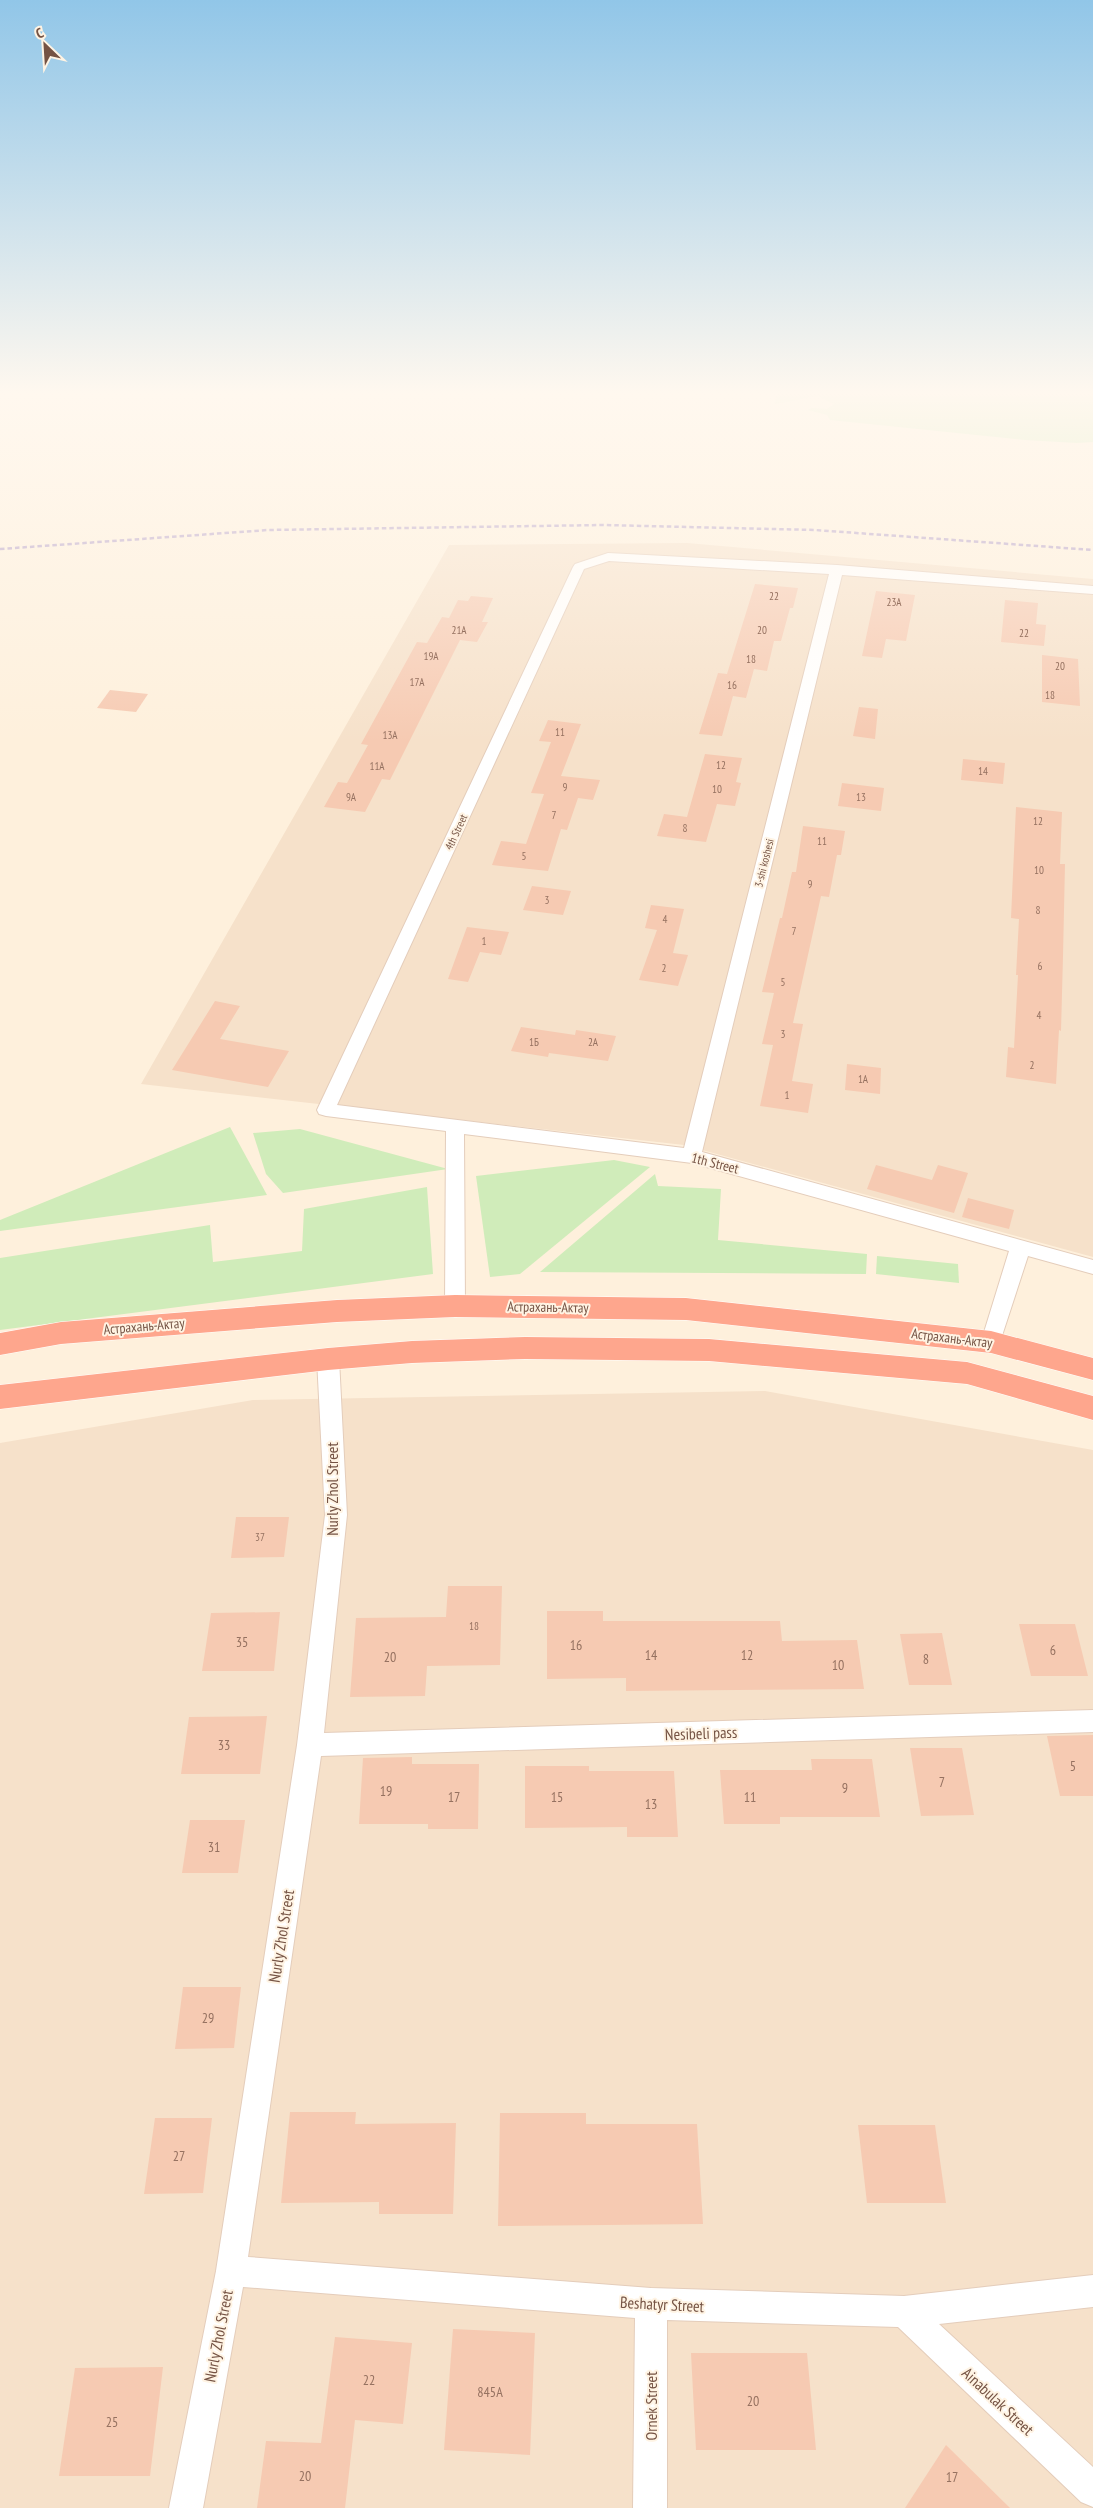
<svg xmlns="http://www.w3.org/2000/svg" width="1093" height="2508" font-family="'PT Sans Narrow',sans-serif">
<style>
.residential{fill:#f6e1ca}
.green{fill:#d0ecba}
.building{fill:#f6cab2}
.lines{fill:none;stroke-linecap:round;stroke-linejoin:round}
.street-casing{stroke:#e4cdbb;stroke-width:2}
.highway-casing{stroke:#fff;stroke-width:1}
.street{fill:#fff;fill-rule:evenodd}
.highway{fill:#fea68d;fill-rule:evenodd}
.rail{stroke:#b19cc7;stroke-width:2.5;stroke-dasharray:4.5 3;stroke-linecap:butt}
.labels{text-anchor:middle;dominant-baseline:central;stroke-width:4;stroke-linejoin:round;paint-order:stroke}
.number-label{font-size:11px;fill:#957160}
.far-street-label{font-size:11px;fill:#755344;stroke:#fff4e4}
.street-label{font-size:14px;fill:#755344;stroke:#fff4e4}
.near-number-label{font-size:14px;fill:#957160}
.near-street-label{font-size:16px;fill:#755344;stroke:#fff4e4}
</style>
<rect width="100%" height="100%" fill="#fef0dc"/>
<g class="residential">
<path d="M687 543 1093 579V1257L684 1145 141 1084 449 545Z"/>
<path d="M765 1391 1093 1450V2508H0V1443L253 1400Z"/>
</g>
<g class="green">
<path d="M776 391H1075L1093 395V442L1077 443 1025 440 830 420 827 415 808 410 812 408 827 409 834 404 818 396 775 404Z"/>
<path d="M230 1127 267 1195 0 1231V1220Z"/>
<path d="M300 1129 448 1169 283 1193 266 1174 253 1133Z"/>
<path d="M614 1160 650 1167 520 1274 490 1277 476 1176Z"/>
<path d="M655 1174 658 1186 721 1189 718 1240 867 1254 866 1274 540 1272Z"/>
<path d="M427 1187 433 1274 0 1330V1258L210 1225 213 1262 302 1251 304 1209Z"/>
<path d="M877 1256 958 1264 959 1283 876 1274Z"/>
</g>
<g class="building">
<path d="M755 584 798 588 793 608H790L781 641H774L767 671 754 669 746 698 733 696 722 736 699 734 718 673 727 674Z"/>
<path d="M876 591 915 595 906 641 886 639 882 658 862 656Z"/>
<path d="M471 596 493 598 482 622H488L477 642 460 640 390 780 382 779 365 812 324 807 338 782 347 783 368 745 361 744 417 642 427 643 442 617 449 618 458 600 468 601Z"/>
<path d="M1005 600 1038 603 1036 624 1046 625 1044 646 1001 642Z"/>
<path d="M1042 655 1078 659 1080 706 1042 702Z"/>
<path d="M110 690 148 694 136 712 97 708Z"/>
<path d="M859 707 878 709 875 739 853 736Z"/>
<path d="M548 720 581 724 561 776 600 780 593 800 578 798 567 830 561 829 548 871 492 865 501 841 526 844 544 794 531 793 551 742 539 741Z"/>
<path d="M705 754 742 758 736 782 741 783 735 806 717 804 706 842 657 836 664 814 687 817Z"/>
<path d="M963 759 1005 763 1003 784 961 780Z"/>
<path d="M842 783 884 788 881 811 838 806Z"/>
<path d="M1016 807 1062 812 1060 864H1065L1063 956 1061 1031 1059 1030 1056 1084 1006 1077 1008 1047 1014 1048 1018 975H1016L1019 919 1011 918Z"/>
<path d="M803 826 845 831 841 855H837L829 897 821 896 793 1023 803 1024 792 1081 813 1084 808 1113 760 1106 773 1045 762 1044 774 993 762 992 780 918H782L792 872H796Z"/>
<path d="M532 886 571 891 563 915 523 910Z"/>
<path d="M651 905 684 909 673 953 688 955 678 986 639 980 657 930 645 928Z"/>
<path d="M467 927 509 932 501 955 480 952 468 982 448 979Z"/>
<path d="M215 1001 240 1006 220 1039 289 1051 268 1087 172 1070Z"/>
<path d="M521 1027 575 1035 576 1030 616 1036 608 1061 549 1053 548 1057 511 1051Z"/>
<path d="M847 1064 881 1068 880 1094 845 1090Z"/>
<path d="M876 1165 932 1180 938 1165 968 1173 954 1213 867 1189Z"/>
<path d="M968 1198 1014 1210 1009 1229 962 1217Z"/>
<path d="M236 1517H289L284 1557 231 1558Z"/>
<path d="M448 1586H502L500 1665 427 1666 425 1696 350 1697 356 1618 446 1617Z"/>
<path d="M547 1611H603V1621H780L782 1641 857 1640 864 1689 626 1691V1678L547 1679Z"/>
<path d="M280 1612 274 1671H202L211 1613Z"/>
<path d="M1019 1624H1075L1088 1676H1031Z"/>
<path d="M942 1633 952 1685H909L900 1634Z"/>
<path d="M267 1716 260 1774H181L189 1717Z"/>
<path d="M1093 1735V1796H1060L1047 1736Z"/>
<path d="M910 1748H962L974 1815 921 1816Z"/>
<path d="M412 1757V1764H479L478 1829H428V1824H359L363 1758Z"/>
<path d="M811 1759H872L880 1817H780V1824H724L720 1770H812Z"/>
<path d="M525 1766H589V1771H674L678 1837H627V1827L525 1828Z"/>
<path d="M190 1820H245L238 1873H182Z"/>
<path d="M183 1987H241L234 2048 175 2049Z"/>
<path d="M290 2112H356L355 2124 456 2123 453 2214H379V2202L281 2203Z"/>
<path d="M500 2113H586V2124H697L703 2224 498 2226Z"/>
<path d="M155 2118H212L203 2193 144 2194Z"/>
<path d="M858 2125H935L946 2203H867Z"/>
<path d="M453 2329 535 2333 530 2455 444 2450Z"/>
<path d="M335 2337 412 2343 403 2424 355 2420 345 2508H257L266 2441 321 2443Z"/>
<path d="M691 2353H807L816 2450H696Z"/>
<path d="M163 2367 150 2476H59L75 2368Z"/>
<path d="M946 2445 1010 2508H905Z"/>
</g>
<g class="lines">
<g class="street-casing">
<g id="street">
<path d="M608 553 837 565 1093 586V594L842 575 702 1152 1093 1260V1274L1028 1256 998 1348 991 1350 984 1348 981 1342 1009 1251 692 1163 464 1134 465 1306 462 1311 455 1314 448 1311 445 1306 446 1131 326 1116 319 1114 317 1110 573 567 575 564ZM609 561 829 574 684 1148 337 1105 584 569Z"/>
<path d="M328 1351 335 1353 339 1359 347 1515 324 1733 1093 1710V1732L321 1756 248 2257 651 2288 904 2296 1093 2275V2307L939 2324 1093 2467V2507L1081 2502 898 2327 667 2320V2508H633L635 2318 243 2287 203 2508H169L216 2271 297 1745 325 1515 317 1359 321 1353Z"/>
</g>
</g>
<g class="highway-casing">
<g id="highway">
<path d="M455 1295 686 1298 991 1331 1093 1358V1380L991 1353 686 1320 455 1317 337 1322 61 1344 0 1355V1333L61 1322 337 1300Z"/>
<path d="M525 1337 709 1339 967 1362 1093 1396V1420L967 1384 709 1361 525 1359 412 1363 328 1370 0 1409V1385L328 1348 412 1341Z"/>
</g>
</g>
<use href="#street" class="street"/>
<use href="#highway" class="highway"/>
<path class="rail" d="M0 549 268 530 603 525 815 530 1093 550"/>
</g>
<linearGradient id="sky" x2="0" y2="1"><stop stop-color="#91c6e8"/><stop offset="0.53" stop-color="#fff8ef"/><stop offset="1" stop-color="#fff8ef" stop-opacity="0"/></linearGradient>
<rect width="1093" height="742" fill="url(#sky)"/>
<g class="labels">
<g class="number-label">
<text x="774" y="596">22</text>
<text x="894" y="602">23А</text>
<text x="459" y="630">21А</text>
<text x="762" y="630">20</text>
<text x="1024" y="633">22</text>
<text x="431" y="656">19А</text>
<text x="751" y="659">18</text>
<text x="1060" y="666">20</text>
<text x="417" y="682">17А</text>
<text x="732" y="685">16</text>
<text x="1050" y="695">18</text>
<text x="560" y="732">11</text>
<text x="390" y="735">13А</text>
<text x="721" y="765">12</text>
<text x="377" y="766">11А</text>
<text x="983" y="771">14</text>
<text x="565" y="787">9</text>
<text x="717" y="789">10</text>
<text x="351" y="797">9А</text>
<text x="861" y="797">13</text>
<text x="554" y="815">7</text>
<text x="1038" y="821">12</text>
<text x="685" y="828">8</text>
<text x="822" y="841">11</text>
<text x="524" y="856">5</text>
<text x="1039" y="870">10</text>
<text x="810" y="884">9</text>
<text x="547" y="900">3</text>
<text x="1038" y="910">8</text>
<text x="665" y="919">4</text>
<text x="794" y="931">7</text>
<text x="484" y="941">1</text>
<text x="1040" y="966">6</text>
<text x="664" y="968">2</text>
<text x="783" y="982">5</text>
<text x="1039" y="1015">4</text>
<text x="783" y="1034">3</text>
<text x="534" y="1042">1Б</text>
<text x="593" y="1042">2А</text>
<text x="1032" y="1065">2</text>
<text x="863" y="1079">1А</text>
<text x="787" y="1095">1</text>
<text x="260" y="1537">37</text>
<text x="474" y="1626">18</text>
</g>
<g class="far-street-label">
<text transform="translate(456 832) rotate(-65)">4th Street</text>
<text transform="translate(764 863) rotate(-76)">3-shi koshesi</text>
</g>
<g class="street-label">
<text transform="translate(715 1163) rotate(14)">1th Street</text>
<text transform="translate(548 1307) rotate(1)">Астрахань-Актау</text>
<text transform="translate(144 1326) rotate(-5)">Астрахань-Актау</text>
<text transform="translate(952 1338) rotate(7)">Астрахань-Актау</text>
</g>
<g class="near-number-label">
<text x="242" y="1642">35</text>
<text x="576" y="1645">16</text>
<text x="1053" y="1650">6</text>
<text x="651" y="1655">14</text>
<text x="747" y="1655">12</text>
<text x="390" y="1657">20</text>
<text x="926" y="1659">8</text>
<text x="838" y="1665">10</text>
<text x="224" y="1745">33</text>
<text x="1073" y="1766">5</text>
<text x="942" y="1782">7</text>
<text x="845" y="1788">9</text>
<text x="386" y="1791">19</text>
<text x="454" y="1797">17</text>
<text x="557" y="1797">15</text>
<text x="750" y="1797">11</text>
<text x="651" y="1804">13</text>
<text x="214" y="1847">31</text>
<text x="208" y="2018">29</text>
<text x="179" y="2156">27</text>
<text x="369" y="2380">22</text>
<text x="490" y="2392">845А</text>
<text x="753" y="2401">20</text>
<text x="112" y="2422">25</text>
<text x="305" y="2476">20</text>
<text x="952" y="2477">17</text>
</g>
<g class="near-street-label">
<text transform="translate(332 1489) rotate(-90)">Nurly Zhol Street</text>
<text transform="translate(701 1733) rotate(-2)">Nesibeli pass</text>
<text transform="translate(281 1936) rotate(-81)">Nurly Zhol Street</text>
<text transform="translate(662 2304) rotate(3)">Beshatyr Street</text>
<text transform="translate(218 2336) rotate(-79)">Nurly Zhol Street</text>
<text transform="translate(998 2401) rotate(43)">Ainabulak Street</text>
<text transform="translate(651 2406) rotate(-90)">Ornek Street</text>
</g>
</g>
<g transform="translate(45 45) rotate(335)" stroke="#fff4e4" stroke-width="4" paint-order="stroke">
<path d="M0-4L9 19L0 12L-9 19Z" fill="#755344"/>
<text y="-8" font-size="14" font-weight="bold" text-anchor="middle" fill="#755344">С</text>
</g>
</svg>
